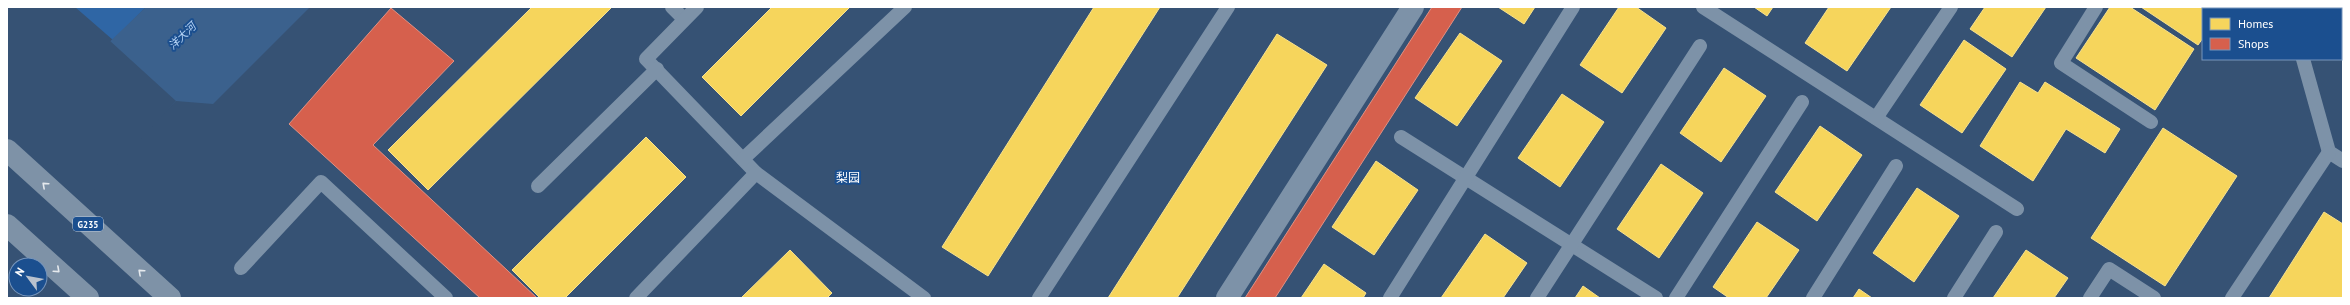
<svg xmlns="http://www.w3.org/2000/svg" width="2350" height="305" font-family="'PT Sans','Noto Sans SC',sans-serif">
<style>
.green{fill:#2f66a5}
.water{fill:#3b618d}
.pier{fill:#365274}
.homes{fill:#f6d55c;stroke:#f9e28d}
.shops{fill:#d6604d;stroke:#e29082}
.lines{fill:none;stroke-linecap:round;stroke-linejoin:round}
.lane{stroke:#7d92a8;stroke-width:14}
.street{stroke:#7d92a8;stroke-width:22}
.highway{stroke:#7e92a7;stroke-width:22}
.oneway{stroke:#e5e9ed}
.labels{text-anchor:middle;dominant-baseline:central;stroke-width:4;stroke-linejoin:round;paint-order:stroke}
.shield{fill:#1b4f8f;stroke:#bbcadd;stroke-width:1}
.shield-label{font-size:9px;font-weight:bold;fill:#fff}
.water-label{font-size:11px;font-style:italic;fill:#b5d3f5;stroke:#1b4f8f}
.quarter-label{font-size:12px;fill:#fff;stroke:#1b4f8f}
</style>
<rect width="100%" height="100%" fill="#365274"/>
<path class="green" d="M75 7H146L113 40Z"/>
<path class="water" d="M146 7H310L213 104 176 101 16 265 7 140Z"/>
<path class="pier" d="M109 40 176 101 25 265H16V275L7 284V138Z"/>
<g class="homes">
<path d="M532 7H612L428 190 388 150Z"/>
<path d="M772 7H850L741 116 702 77Z"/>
<path d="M1094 7H1160L988 276 942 247Z"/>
<path d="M1498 7H1535L1524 24Z"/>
<path d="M1619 7H1636L1666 28 1622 93 1580 65Z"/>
<path d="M1754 7H1773L1767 16Z"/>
<path d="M1829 7H1891L1847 71 1805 43Z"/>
<path d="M1985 7H2046L2012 57 1970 29Z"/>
<path d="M2110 7H2130L2194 49 2155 110 2076 58Z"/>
<path d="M2141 7H2223L2222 9H2203V38L2198 45Z"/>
<path d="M2313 7H2343V40L2341 38V9H2311Z"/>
<path d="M1460 33 1502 61 1457 126 1415 98Z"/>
<path d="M1277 34 1327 65 1177 298H1108Z"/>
<path d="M1964 40 2006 69 1962 133 1920 105Z"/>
<path d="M1724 68 1766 96 1721 162 1680 133Z"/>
<path d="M2020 82 2038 93 2045 82 2120 129 2105 153 2066 129 2033 181 1980 146Z"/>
<path d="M1562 94 1604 122 1560 187 1518 158Z"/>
<path d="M1820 126 1862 155 1817 221 1775 192Z"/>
<path d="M2163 128 2237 176 2165 286 2091 238Z"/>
<path d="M646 137 686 177 565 298H540L512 270Z"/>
<path d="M1376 161 1418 190 1374 255 1332 227Z"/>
<path d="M1661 164 1703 193 1659 258 1617 229Z"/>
<path d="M1917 188 1959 216 1914 282 1873 253Z"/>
<path d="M2324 212 2343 224V298H2269Z"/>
<path d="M1757 222 1799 250 1766 298H1729L1713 287Z"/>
<path d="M1485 234 1527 263 1503 298H1441Z"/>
<path d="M790 250 832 293 827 298H741Z"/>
<path d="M2026 250 2068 278 2054 298H1993Z"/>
<path d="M1324 264 1366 293 1363 298H1301Z"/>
<path d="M1583 286 1600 298H1575Z"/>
<path d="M1859 289 1872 298H1853Z"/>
</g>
<g class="shops">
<path d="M1432 7H1462L1275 298H1245Z"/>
<path d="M391 8 454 61 373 145 537 298H480L289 124Z"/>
</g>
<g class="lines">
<g class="lane">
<path d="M672 7 684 19"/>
<path d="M697 7 646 59 756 173"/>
<path d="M1703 7 2017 209"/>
<path d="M2096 7 2061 63 2151 122"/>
<path d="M2289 7 2290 9"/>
<path d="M2303 59 2329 152 2343 161"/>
<path d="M1876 118 1951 7"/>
<path d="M1401 137 1656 298"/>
<path d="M743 159 905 7"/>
<path d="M538 186 657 69"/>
<path d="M241 268 321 182 446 298"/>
<path d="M636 298 756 173 924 298"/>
<path d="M1039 298 1228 7"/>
<path d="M1390 298 1573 7"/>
<path d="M1537 298 1700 46"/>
<path d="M1676 298 1802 102"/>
<path d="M1813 298 1896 166"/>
<path d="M1954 298 1996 232"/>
<path d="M2090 298 2109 269 2154 298"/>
<path d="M2232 298 2329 152"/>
</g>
<path class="street" d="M1227 298 1413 7"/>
<g class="highway">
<path d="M7 150 170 298"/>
<path d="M7 225 88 298"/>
</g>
</g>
<defs><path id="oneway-chevron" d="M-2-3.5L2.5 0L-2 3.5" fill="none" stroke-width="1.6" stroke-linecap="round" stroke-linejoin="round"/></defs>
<g class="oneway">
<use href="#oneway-chevron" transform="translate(45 185) rotate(-138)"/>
<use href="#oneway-chevron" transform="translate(57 270) rotate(42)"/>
<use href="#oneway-chevron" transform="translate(141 272) rotate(-138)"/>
</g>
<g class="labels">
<rect class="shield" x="73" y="217" width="30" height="14" rx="3"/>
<g class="shield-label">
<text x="88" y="224">G235</text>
</g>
<g class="water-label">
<text transform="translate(182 36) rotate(-44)">洋大河</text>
</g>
<g class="quarter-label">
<text x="848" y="177">梨园</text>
</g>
</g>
<rect width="2350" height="305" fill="none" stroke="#ffffff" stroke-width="16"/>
<rect x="2202" y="8" width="140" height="52" fill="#1b4f8f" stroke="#7695bc"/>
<rect x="2210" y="18" width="20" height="12" fill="#f6d55c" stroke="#7695bc"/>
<text x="2238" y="28" font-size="12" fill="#ffffff">Homes</text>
<rect x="2210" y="38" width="20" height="12" fill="#d6604d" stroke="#7695bc"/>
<text x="2238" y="48" font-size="12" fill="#ffffff">Shops</text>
<g transform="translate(28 277) rotate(302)"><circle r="19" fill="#1b4f8f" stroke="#7695bc"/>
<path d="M0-3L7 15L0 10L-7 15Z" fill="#b9c2ce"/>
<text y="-6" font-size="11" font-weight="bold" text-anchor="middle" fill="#ffffff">N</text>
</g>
</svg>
